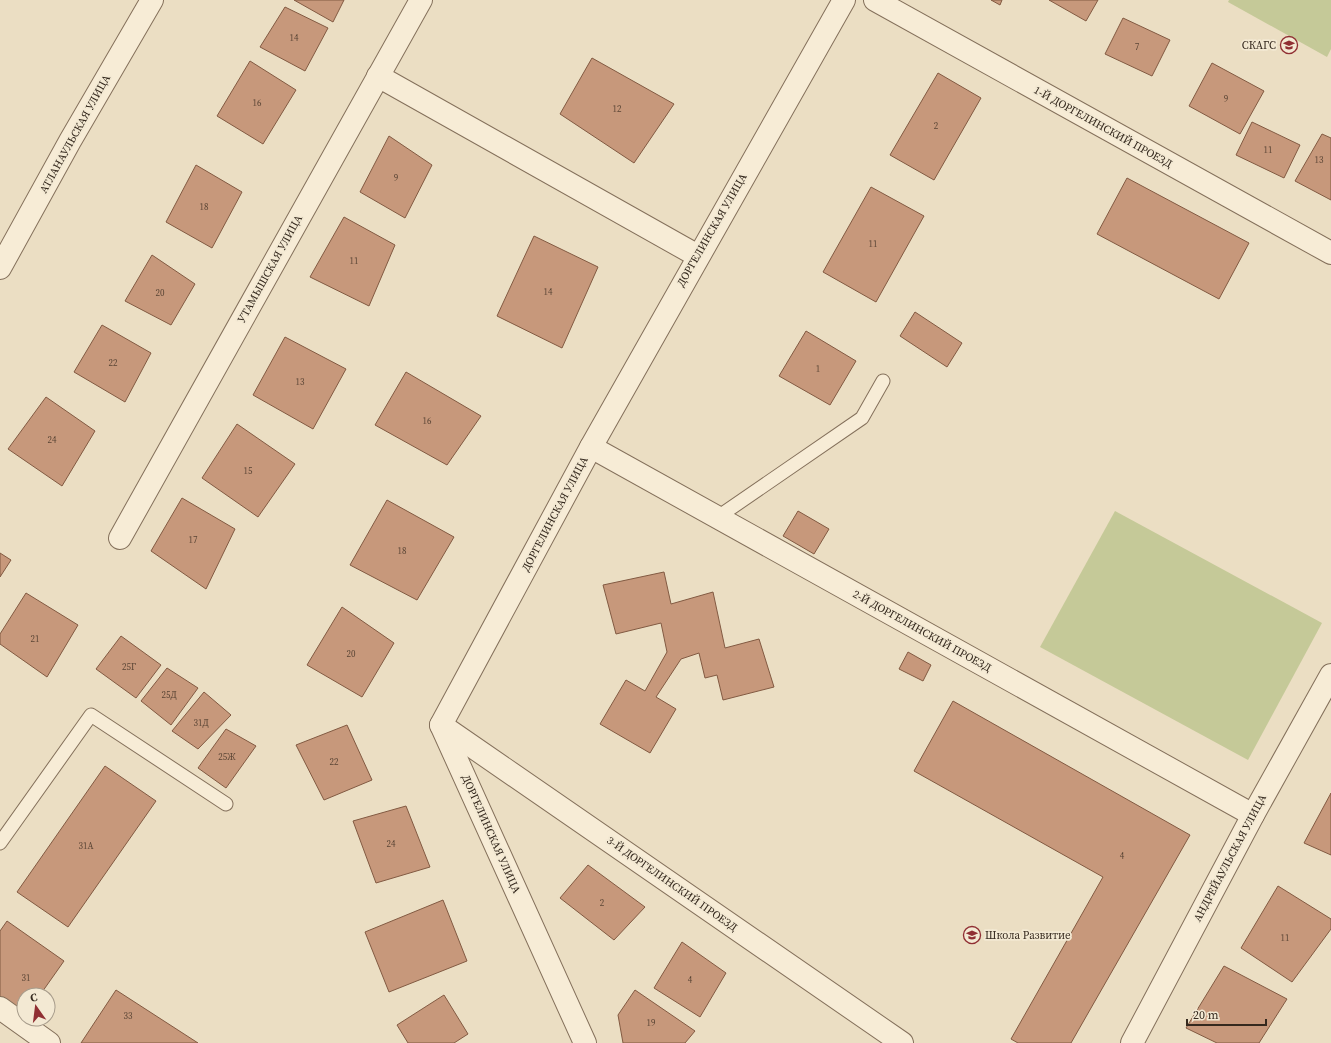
<svg xmlns="http://www.w3.org/2000/svg" width="1331" height="1043" font-family="'Source Serif 4',serif">
<style>
.green{fill:#c5c998}
.building{fill:#c7987b;stroke:#825a42}
.lines{fill:none;stroke-linecap:round;stroke-linejoin:round}
.service-casing{stroke:#84705b;stroke-width:15}
.minor-casing{stroke:#84705b;stroke-width:24}
.service{stroke:#f7ecd6;stroke-width:13}
.minor{stroke:#f7ecd6;stroke-width:22}
.labels{text-anchor:middle;dominant-baseline:central;stroke-width:3.5;stroke-linejoin:round;paint-order:stroke}
.number-label{font-size:9px;fill:#5a4535}
.poi-label{font-size:11px;fill:#35291e;stroke:#f3e9d3;text-anchor:end}
.street-label{font-size:11px;fill:#35291e;stroke:#f3e9d3}
</style>
<rect width="100%" height="100%" fill="#ebdec3"/>
<g class="green">
<path d="M1229 0H1331V49L1327 57 1228 2Z"/>
<path d="M1115 511 1322 623 1248 760 1040 647Z"/>
</g>
<g class="building">
<path d="M294 0H344L333 22Z"/>
<path d="M991 0H1002L1000 5Z"/>
<path d="M1049 0H1098L1086 21Z"/>
<path d="M285 7 328 28 305 71 260 47Z"/>
<path d="M1123 18 1170 40 1152 76 1105 54Z"/>
<path d="M592 58 674 104 634 163 560 114Z"/>
<path d="M250 61 296 90 263 144 217 116Z"/>
<path d="M1212 63 1264 91 1240 134 1189 106Z"/>
<path d="M938 73 981 98 934 180 890 155Z"/>
<path d="M1252 122 1300 145 1284 178 1236 155Z"/>
<path d="M1322 134 1331 138V200L1295 181Z"/>
<path d="M389 136 432 165 405 218 360 192Z"/>
<path d="M196 165 242 192 212 248 166 222Z"/>
<path d="M1127 178 1249 243 1219 299 1097 234Z"/>
<path d="M871 187 924 216 876 302 823 272Z"/>
<path d="M344 217 395 245 369 306 310 277Z"/>
<path d="M534 236 598 267 562 348 497 316Z"/>
<path d="M152 255 195 284 171 325 125 301Z"/>
<path d="M915 312 962 343 947 367 900 336Z"/>
<path d="M102 325 151 353 125 402 74 372Z"/>
<path d="M806 331 856 361 830 405 779 376Z"/>
<path d="M285 337 346 369 313 429 253 395Z"/>
<path d="M406 372 481 416 447 465 375 425Z"/>
<path d="M46 397 95 431 62 486 8 449Z"/>
<path d="M237 424 295 464 258 517 202 478Z"/>
<path d="M182 498 235 529 206 589 151 551Z"/>
<path d="M387 500 454 537 417 600 350 565Z"/>
<path d="M798 511 829 529 814 554 783 536Z"/>
<path d="M0 553 11 560 0 577Z"/>
<path d="M664 572 671 604 713 592 725 648 759 639 774 687 723 700 717 675 705 678 699 653 681 659 656 697 676 709 650 753 600 724 626 680 645 691 667 652 661 623 616 634 603 585Z"/>
<path d="M26 593 78 625 47 677 0 644V634Z"/>
<path d="M342 607 394 643 362 697 307 665Z"/>
<path d="M121 636 161 665 136 698 96 669Z"/>
<path d="M908 652 931 665 923 681 899 669Z"/>
<path d="M167 668 198 688 171 725 141 701Z"/>
<path d="M204 692 231 715 198 749 172 731Z"/>
<path d="M953 701 1190 835 1071 1043H1018L1011 1039 1103 877 914 771Z"/>
<path d="M347 725 372 780 324 800 296 745Z"/>
<path d="M226 729 256 746 226 788 198 768Z"/>
<path d="M105 766 156 801 68 927 17 892Z"/>
<path d="M1331 793V855L1304 843Z"/>
<path d="M406 806 430 867 376 883 353 821Z"/>
<path d="M588 865 645 907 614 940 560 898Z"/>
<path d="M1278 886 1331 919V929L1292 982 1241 948Z"/>
<path d="M443 900 467 961 389 992 365 932Z"/>
<path d="M7 921 64 961 40 995H24V1018L0 1003V931Z"/>
<path d="M682 942 726 973 700 1017 654 988Z"/>
<path d="M1224 966 1287 999 1259 1043H1217L1186 1028Z"/>
<path d="M116 990 198 1043H81Z"/>
<path d="M635 990 695 1031 685 1043H623L618 1015Z"/>
<path d="M444 995 468 1034 454 1043H408L397 1025Z"/>
</g>
<g class="lines">
<g class="service-casing">
<g id="service">
<path d="M718 517 862 418 883 381"/>
<path d="M0 843 91 715 226 804"/>
</g>
</g>
<g class="minor-casing">
<g id="minor">
<path d="M875 0 1331 253"/>
<path d="M378 76 698 256"/>
<path d="M0 268 70 141 152 0"/>
<path d="M591 447 1253 815"/>
<path d="M120 538 421 0"/>
<path d="M441 725 902 1043"/>
<path d="M0 1008 49 1043"/>
<path d="M585 1043 441 725 591 447 844 0"/>
<path d="M1132 1043 1253 815 1331 675"/>
</g>
</g>
<use href="#service" class="service"/>
<use href="#minor" class="minor"/>
</g>
<defs>
<g id="university-ring" transform="scale(0.9)"><circle r="9.5" fill="#f3e9d3" stroke="#902f33" stroke-width="1.5"/><path d="M0-5L7-2L0 1L-7-2ZM-4 1L0 2.5L4 1V4Q0 6-4 4Z" fill="#902f33"/></g>
<g id="school-ring" transform="scale(0.9)"><circle r="9.5" fill="#f3e9d3" stroke="#902f33" stroke-width="1.5"/><path d="M0-5L7-2L0 1L-7-2ZM-4 1L0 2.5L4 1V4Q0 6-4 4Z" fill="#902f33"/></g>
</defs>
<g fill-rule="evenodd">
<use href="#university-ring" x="1289" y="45"/>
<use href="#school-ring" x="972" y="935"/>
</g>
<g class="labels">
<g class="number-label">
<text x="294" y="38">14</text>
<text x="1137" y="47">7</text>
<text x="1226" y="99">9</text>
<text x="257" y="103">16</text>
<text x="617" y="109">12</text>
<text x="936" y="126">2</text>
<text x="1268" y="150">11</text>
<text x="1319" y="160">13</text>
<text x="396" y="178">9</text>
<text x="204" y="207">18</text>
<text x="873" y="244">11</text>
<text x="354" y="261">11</text>
<text x="548" y="292">14</text>
<text x="160" y="293">20</text>
<text x="113" y="363">22</text>
<text x="818" y="369">1</text>
<text x="300" y="382">13</text>
<text x="427" y="421">16</text>
<text x="52" y="440">24</text>
<text x="248" y="471">15</text>
<text x="193" y="540">17</text>
<text x="402" y="551">18</text>
<text x="35" y="639">21</text>
<text x="351" y="654">20</text>
<text x="129" y="667">25Г</text>
<text x="169" y="695">25Д</text>
<text x="201" y="723">31Д</text>
<text x="227" y="757">25Ж</text>
<text x="334" y="762">22</text>
<text x="391" y="844">24</text>
<text x="86" y="846">31А</text>
<text x="1122" y="856">4</text>
<text x="602" y="903">2</text>
<text x="1285" y="938">11</text>
<text x="26" y="978">31</text>
<text x="690" y="980">4</text>
<text x="128" y="1016">33</text>
<text x="651" y="1023">19</text>
</g>
<g class="poi-label">
<text x="1276" y="45">СКАГС</text>
<text x="985" y="935" text-anchor="start">Школа Развитие</text>
</g>
<g class="street-label">
<text transform="translate(1103 127) rotate(29)">1-Й ДОРГЕЛИНСКИЙ ПРОЕЗД</text>
<text transform="translate(75 134) rotate(-61)">АТЛАНАУЛЬСКАЯ УЛИЦА</text>
<text transform="translate(712 230) rotate(-60)">ДОРГЕЛИНСКАЯ УЛИЦА</text>
<text transform="translate(270 269) rotate(-61)">УТАМЫШСКАЯ УЛИЦА</text>
<text transform="translate(555 514) rotate(-62)">ДОРГЕЛИНСКАЯ УЛИЦА</text>
<text transform="translate(922 631) rotate(29)">2-Й ДОРГЕЛИНСКИЙ ПРОЕЗД</text>
<text transform="translate(491 834) rotate(66)">ДОРГЕЛИНСКАЯ УЛИЦА</text>
<text transform="translate(1230 858) rotate(-62)">АНДРЕЙАУЛЬСКАЯ УЛИЦА</text>
<text transform="translate(672 884) rotate(35)">3-Й ДОРГЕЛИНСКИЙ ПРОЕЗД</text>
</g>
</g>
<g transform="translate(36 1007) rotate(346)"><circle r="19" fill="#f3e9d3" stroke="#a79c8b"/>
<path d="M0-3L7 15L0 10L-7 15Z" fill="#902f33"/>
<text y="-6" font-size="11" font-weight="bold" text-anchor="middle" fill="#35291e">С</text>
</g>
<path d="M1187 1019v6h79v-6" fill="none" stroke="#35291e" stroke-width="2"/>
<text x="1193" y="1019" font-size="12" fill="#35291e" stroke="#f3e9d3" stroke-width="3" paint-order="stroke">20 m</text>
</svg>
